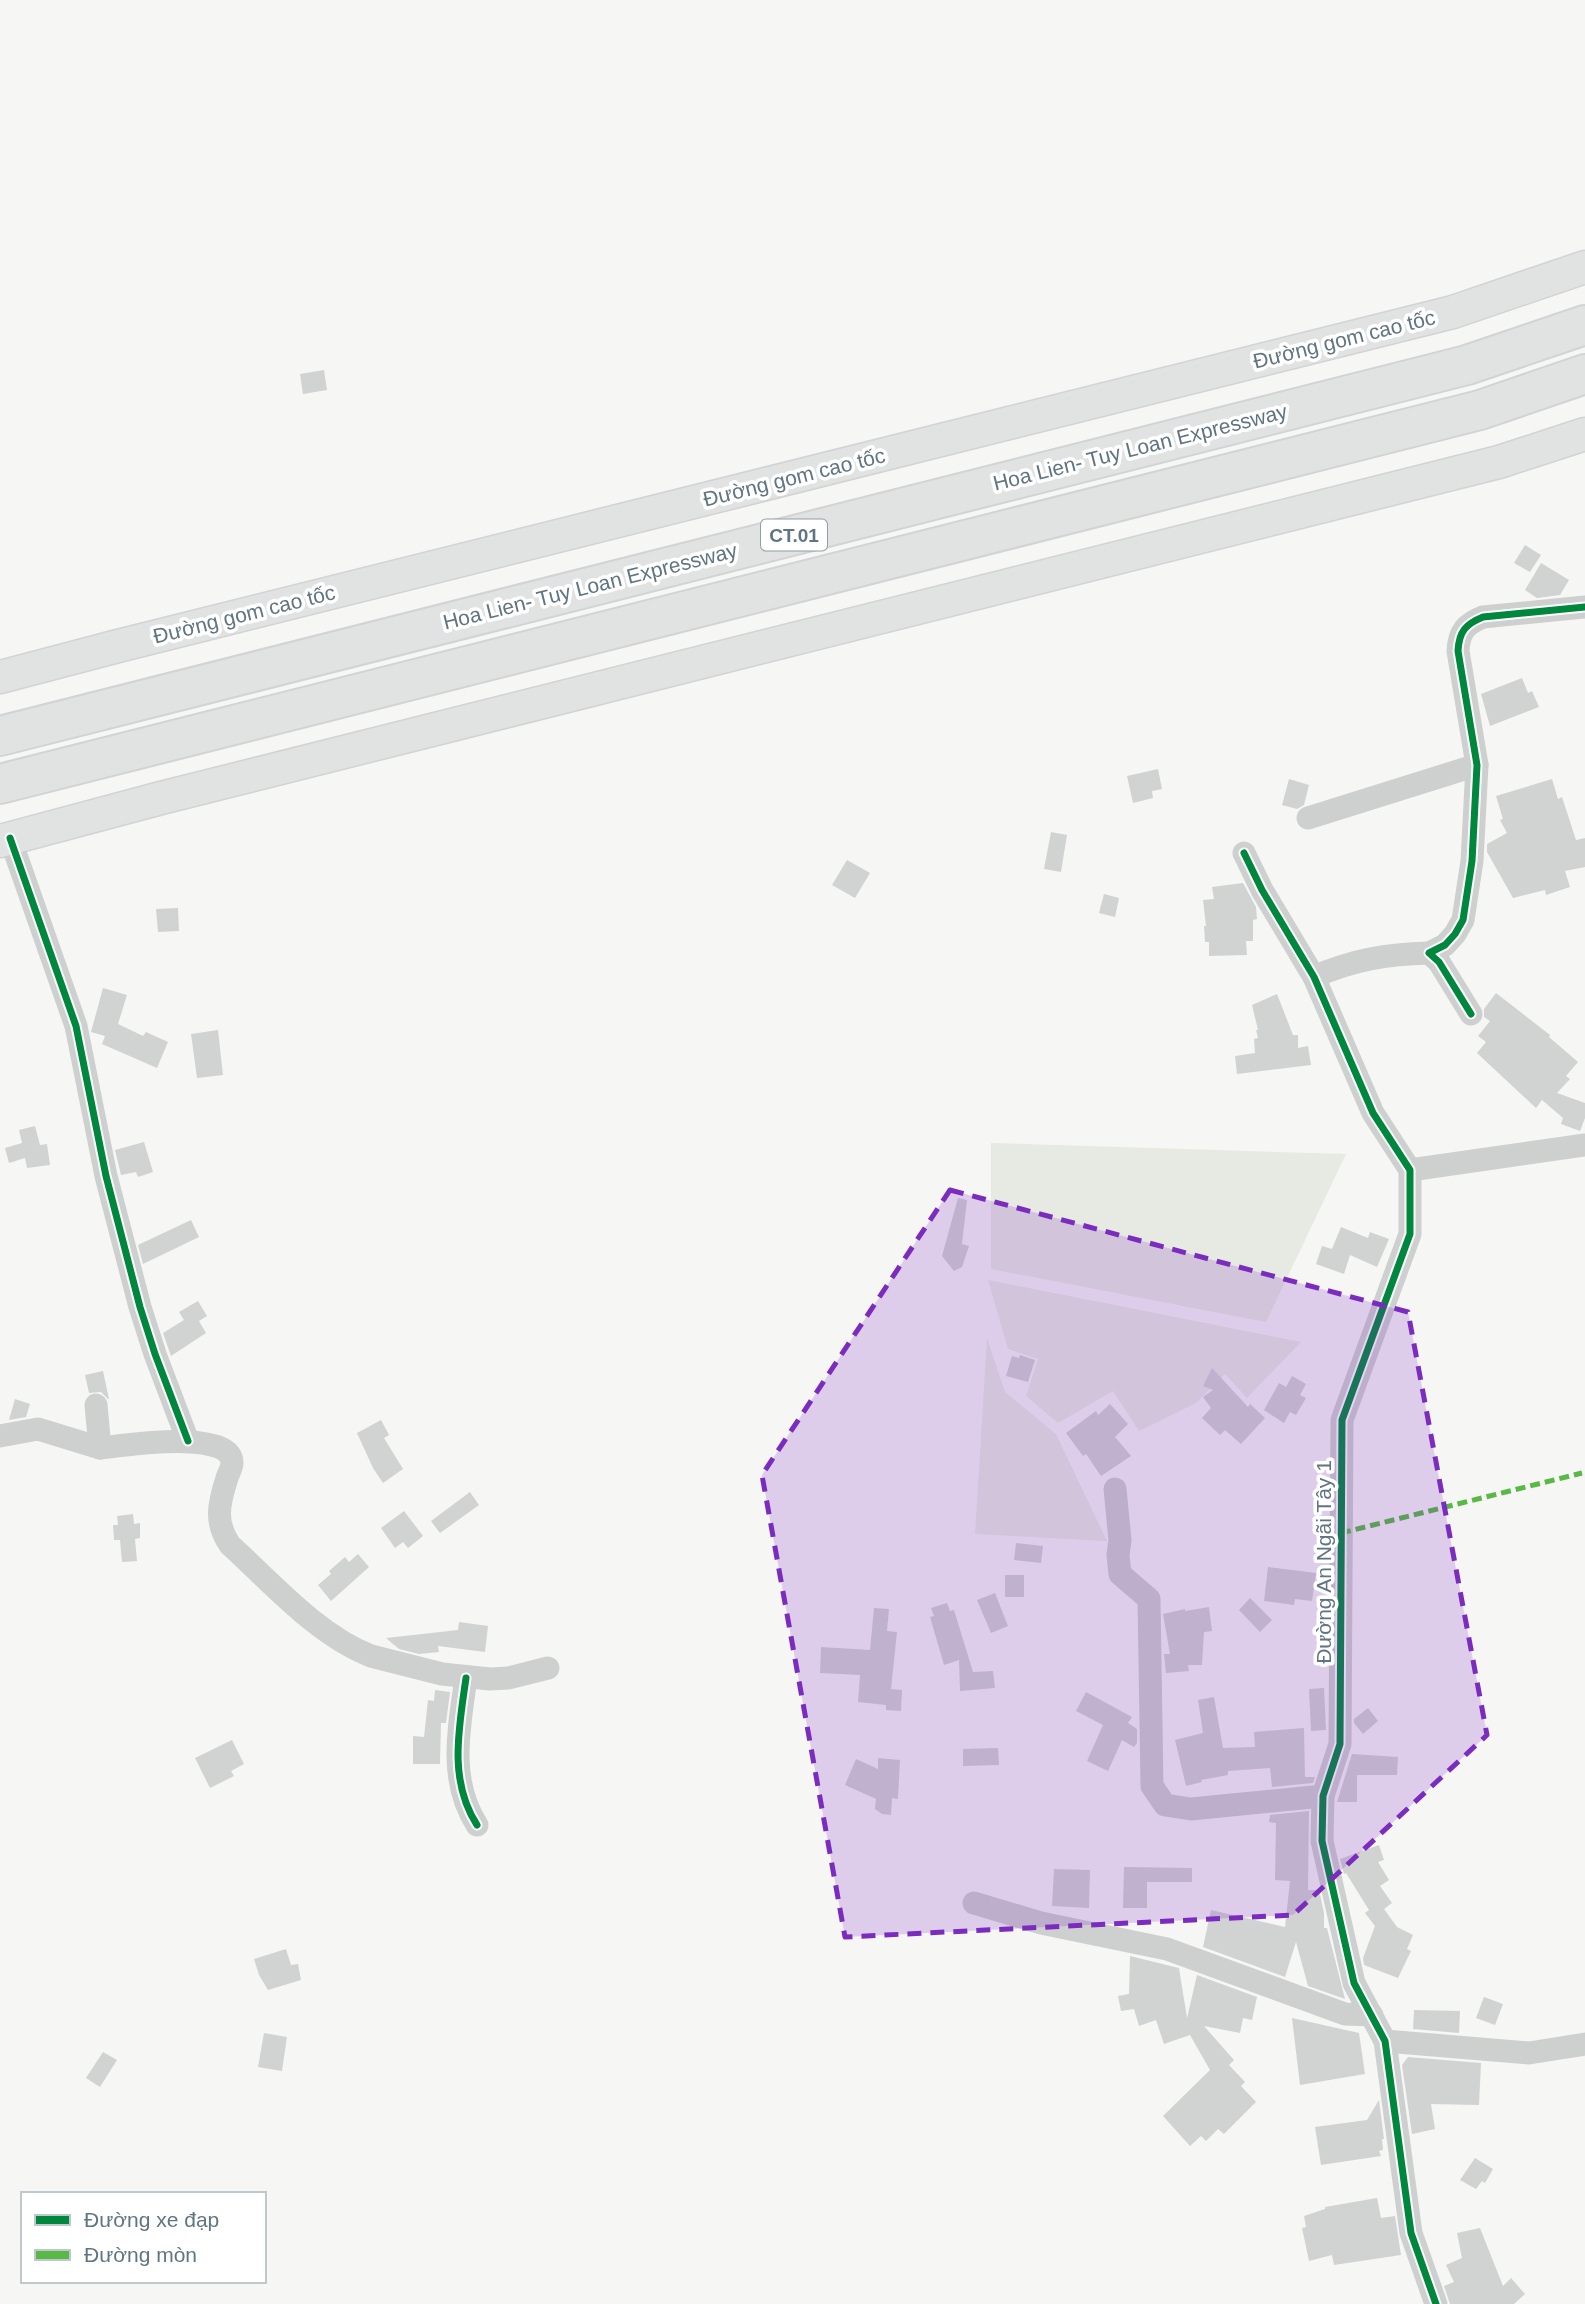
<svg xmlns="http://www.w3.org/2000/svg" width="1585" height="2304" font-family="Arial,sans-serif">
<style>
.green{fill:#e6eae3}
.building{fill:#d1d2d2}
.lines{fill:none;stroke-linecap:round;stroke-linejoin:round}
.secondary-casing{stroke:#d1d3d5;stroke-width:35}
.highway-casing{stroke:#d1d3d4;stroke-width:42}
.street{stroke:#ced0d0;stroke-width:23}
.secondary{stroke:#e1e2e2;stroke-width:32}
.highway{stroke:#e1e2e2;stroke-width:38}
.quiet{stroke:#58b947;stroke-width:5;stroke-dasharray:10 5;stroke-linecap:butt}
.cycleway-casing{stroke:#fff;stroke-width:11}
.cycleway{stroke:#00873e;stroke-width:7}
.marked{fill:#7b2cbf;fill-opacity:0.2;stroke:#7b2cbf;stroke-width:5;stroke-dasharray:14 9;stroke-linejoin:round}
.labels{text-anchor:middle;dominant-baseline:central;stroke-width:7;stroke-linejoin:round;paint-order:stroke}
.shield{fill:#fff;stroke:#909ea7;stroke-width:2}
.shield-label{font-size:19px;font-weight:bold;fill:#607581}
.street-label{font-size:21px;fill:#607581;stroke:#fff}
</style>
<rect width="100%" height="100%" fill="#f6f6f5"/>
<g class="green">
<path d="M991 1143 1346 1154 1266 1322 991 1269Z"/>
<path d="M988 1280 1301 1342 1247 1398 1225 1374 1196 1403 1139 1431 1113 1391 1058 1423 1026 1396 1038 1359 1008 1349Z"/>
<path d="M987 1338 1005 1392 1056 1434 1107 1541 975 1534Z"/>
</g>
<g class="building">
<path d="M324 370 327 390 303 394 300 374Z"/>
<path d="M1525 545 1541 555 1530 572 1514 563Z"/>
<path d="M1541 563 1569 580 1560 595 1537 598 1525 590Z"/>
<path d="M1522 678 1528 693 1532 691 1539 707 1490 726 1481 694Z"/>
<path d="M1158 769 1162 789 1152 791 1153 798 1133 803 1127 776Z"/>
<path d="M1289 779 1309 785 1304 805 1297 809 1282 805Z"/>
<path d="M1552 779 1558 799 1562 797 1576 840 1585 838V867L1565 871 1570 887 1546 895 1545 890 1513 898 1487 852V844L1507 833 1500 820 1503 819 1496 796Z"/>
<path d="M1051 832 1067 835 1061 872 1044 869Z"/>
<path d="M847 860 870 873 855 898 832 885Z"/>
<path d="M1243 883 1256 907 1257 919 1253 920V941H1246L1247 955 1209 956V942H1205L1204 926H1206L1203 900 1214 899 1212 887Z"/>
<path d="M1104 894 1119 898 1115 917 1099 913Z"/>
<path d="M178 908 179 931 158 932 156 909Z"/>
<path d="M103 988 127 995 118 1024 143 1036 146 1032 168 1042 157 1068 102 1044 105 1036 91 1032Z"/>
<path d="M1496 993 1550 1035 1549 1037 1578 1062 1566 1076 1570 1079 1557 1093 1585 1103V1118L1580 1131 1561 1124 1563 1118 1542 1100 1536 1108 1477 1053 1486 1042 1478 1036 1490 1021 1484 1017V1009Z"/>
<path d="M1277 994 1293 1035H1298V1048L1308 1046 1311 1065 1237 1074 1235 1056 1255 1053 1254 1039 1258 1038 1256 1030H1258L1252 1005Z"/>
<path d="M218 1030 223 1075 197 1078 191 1034Z"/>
<path d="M35 1126 40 1145 47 1144 50 1165 27 1168 25 1158 9 1163 5 1148 22 1143 19 1130Z"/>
<path d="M144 1142 153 1172 138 1177 136 1172 121 1175 115 1150Z"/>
<path d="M958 1198 967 1200 962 1244 969 1246 962 1267 954 1271 942 1256Z"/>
<path d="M191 1220 199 1237 143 1264 138 1245Z"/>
<path d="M1341 1227 1368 1238 1370 1232 1389 1239 1377 1267 1350 1255 1344 1274 1316 1264 1322 1246 1332 1249Z"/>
<path d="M198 1301 207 1316 199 1321 206 1333 171 1356 163 1333 184 1320 179 1312Z"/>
<path d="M1020 1355 1035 1360 1028 1382 1006 1376 1012 1356 1019 1358Z"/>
<path d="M1212 1368 1248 1407 1250 1404 1265 1418 1241 1444 1225 1430 1220 1435 1202 1418 1211 1408 1203 1397 1213 1390 1203 1386Z"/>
<path d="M103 1371 109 1399H108L101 1392 89 1393 85 1375Z"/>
<path d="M1292 1376 1306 1384 1300 1395 1306 1398 1296 1415 1290 1412 1284 1423 1264 1410 1279 1383 1286 1387Z"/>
<path d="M15 1399 30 1404 26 1417 9 1420Z"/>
<path d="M1110 1404 1128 1424 1115 1437 1131 1456 1101 1476 1086 1454 1083 1456 1066 1433 1096 1411 1098 1415Z"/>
<path d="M381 1420 389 1435 384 1438 403 1469 383 1483 373 1468 357 1433Z"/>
<path d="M470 1492 479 1505 440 1533 431 1521Z"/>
<path d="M404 1511 423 1536 408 1548 403 1542 395 1548 381 1528Z"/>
<path d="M133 1514 134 1524 140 1523V1538L135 1539 137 1561 122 1562 120 1540H114L113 1525H118L117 1516Z"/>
<path d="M1016 1543 1043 1546 1041 1563 1014 1560Z"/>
<path d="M358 1554 369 1567 331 1601 318 1585 331 1574 329 1571 345 1557 349 1562Z"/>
<path d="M1268 1567 1316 1573 1312 1601 1295 1599 1294 1605 1264 1601Z"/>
<rect x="1005" y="1575" width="19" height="22"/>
<path d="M995 1593 1008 1626 991 1633 977 1600Z"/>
<path d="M1250 1598 1272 1620 1260 1632 1239 1610Z"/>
<path d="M947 1603 950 1611 954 1610 973 1672 993 1671 995 1688 960 1691 959 1660 944 1665 930 1617 934 1616 931 1608Z"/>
<path d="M1209 1607 1212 1631 1204 1632 1202 1665H1188L1189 1671 1166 1673 1164 1654H1170L1163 1614 1185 1609V1611Z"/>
<path d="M874 1608 889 1609 887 1631 897 1632 891 1689 902 1690 901 1711 886 1710V1705L858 1702 860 1675 820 1673 821 1647 870 1650Z"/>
<path d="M459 1622 488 1626 485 1652 438 1646 439 1652 419 1654 399 1649 386 1638 458 1630Z"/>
<path d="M1324 1688 1326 1730 1311 1731 1309 1689Z"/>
<path d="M435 1690 450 1692 446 1723H441L440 1764H413V1736L424 1737 428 1700 434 1701Z"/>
<path d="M1086 1692 1132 1717 1128 1723 1137 1729V1743L1134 1747 1122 1740 1108 1771 1087 1761 1103 1725 1076 1711Z"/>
<path d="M1214 1697 1223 1748 1255 1747 1254 1732 1304 1728 1305 1777H1315L1313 1783 1272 1787 1270 1768 1228 1771V1775L1201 1780 1202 1782 1186 1786 1175 1740 1203 1733 1198 1700Z"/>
<path d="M1368 1708 1378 1721 1363 1734 1354 1723V1719Z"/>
<path d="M232 1740 244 1764 231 1771 234 1776 210 1788 195 1758Z"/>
<path d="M998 1748 999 1765 963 1766V1749Z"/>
<path d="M1352 1754 1398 1757 1397 1775H1357V1802H1337Z"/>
<path d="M878 1758 900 1760 898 1799 892 1798 891 1815 882 1814 875 1809 876 1799 845 1785 856 1759 878 1769Z"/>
<path d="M1309 1811 1308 1890H1319L1324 1913V1928H1327L1345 1999 1308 1986 1296 1942 1285 1977 1203 1947 1211 1910 1285 1927 1290 1881 1275 1880 1276 1823 1269 1822 1270 1815Z"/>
<path d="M1379 1845 1384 1860 1378 1862 1389 1880 1380 1886 1392 1903 1384 1909 1397 1927 1413 1935 1407 1949 1411 1951 1398 1978 1364 1965 1363 1958 1375 1926 1365 1913 1369 1910 1346 1873 1344 1874 1340 1859Z"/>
<path d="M1124 1867 1192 1868V1882H1147V1908H1123Z"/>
<path d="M1054 1869 1090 1870 1089 1908 1052 1906Z"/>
<path d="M286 1949 291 1965 298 1964 301 1980 268 1990 259 1975 254 1959Z"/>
<path d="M1130 1956 1179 1968 1187 2018 1197 1975 1257 1997 1252 2020 1243 2018 1240 2033 1204 2026 1234 2060 1229 2065 1245 2082 1241 2086 1256 2102 1224 2134 1218 2129 1206 2141 1201 2136 1190 2146 1163 2116 1210 2070 1190 2035 1164 2044 1156 2020 1139 2026 1134 2009 1121 2011 1118 1996 1129 1994Z"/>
<path d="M1484 1997 1503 2004 1495 2025 1476 2018Z"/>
<path d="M1414 2010 1460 2011 1459 2033 1413 2029Z"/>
<path d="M1292 2018 1359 2033 1365 2074 1300 2085Z"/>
<path d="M264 2033 287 2037 282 2071 258 2067Z"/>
<path d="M103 2052 117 2060 100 2087 86 2078Z"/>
<path d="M1408 2057 1481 2063 1479 2105 1431 2104 1435 2129 1412 2134 1402 2065Z"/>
<path d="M1379 2100 1384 2139H1382L1383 2150 1379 2151 1381 2156 1321 2165 1315 2127 1367 2120Z"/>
<path d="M1475 2158 1493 2169 1485 2183 1482 2181 1476 2189 1460 2180Z"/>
<path d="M1377 2198 1381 2218 1395 2216 1401 2255 1334 2265 1332 2255 1309 2261 1302 2228 1306 2227 1304 2216 1325 2209V2207Z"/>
<path d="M1480 2228 1503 2286 1511 2278 1525 2294 1514 2304H1450L1444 2286 1454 2282 1446 2265 1462 2258 1457 2233Z"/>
</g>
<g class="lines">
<g class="secondary-casing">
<g id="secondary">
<path d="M0 677 118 646 1453 312 1585 267"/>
<path d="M0 841 161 798 1499 462 1585 434"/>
</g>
</g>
<g class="highway-casing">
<g id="highway">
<path d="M0 736 1467 365 1585 325"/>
<path d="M0 784 1480 410 1585 374"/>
</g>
</g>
<g class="street">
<path d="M1308 818 1477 765"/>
<path d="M10 838 76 1026 106 1176 140 1307 155 1354 188 1441"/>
<path d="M1244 853 1262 890 1314 977 1373 1113 1410 1170V1234L1342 1420 1340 1744 1323 1796 1322 1841 1354 1983 1385 2041 1411 2233 1436 2304"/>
<path d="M1314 977C1352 960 1387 954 1429 953"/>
<path d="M1471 1014 1439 962 1429 953 1445 945 1455 934 1463 920 1472 861 1477 765 1458 651C1459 631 1466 624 1483 617L1585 607"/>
<path d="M1410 1170 1585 1145"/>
<path d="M0 1436 38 1429 100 1448 96 1405"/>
<path d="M100 1448C121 1446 232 1428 232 1463 232 1468 228 1474 227 1478 219 1503 214 1522 230 1545 272 1583 317 1635 371 1656L442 1674 490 1679 508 1678 548 1668"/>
<path d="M1115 1489 1120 1540 1118 1555 1120 1574 1149 1599 1152 1786 1165 1805 1191 1809 1323 1796"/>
<path d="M466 1678C459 1728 448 1780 477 1825"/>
<path d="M974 1903 1041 1923 1167 1949 1345 2014 1372 2015"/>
<path d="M1385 2041 1529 2053 1585 2044"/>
</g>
<use href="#secondary" class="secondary"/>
<use href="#highway" class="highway"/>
<path class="quiet" d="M1341 1533 1582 1473"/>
<g class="cycleway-casing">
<g id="cycleway">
<path d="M10 838 76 1026 106 1176 140 1307 155 1354 188 1441"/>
<path d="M1244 853 1262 890 1314 977 1373 1113 1410 1170V1234L1342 1420 1340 1744 1323 1796 1322 1841 1354 1983 1385 2041 1411 2233 1436 2304"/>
<path d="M1471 1014 1439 962 1429 953 1445 945 1455 934 1463 920 1472 861 1477 765 1458 651C1459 631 1466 624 1483 617L1585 607"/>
<path d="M466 1678C459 1728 448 1780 477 1825"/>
</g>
</g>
<use href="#cycleway" class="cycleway"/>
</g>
<path class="marked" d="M950 1190 1408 1312 1487 1735 1293 1915 845 1937 762 1475Z"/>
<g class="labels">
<rect class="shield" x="761" y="519.5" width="66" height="31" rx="5"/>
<g class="shield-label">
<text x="794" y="535">CT.01</text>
</g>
<g class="street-label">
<text transform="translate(1344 339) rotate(-14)">Đường gom cao tốc</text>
<text transform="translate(1140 447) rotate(-14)">Hoa Lien- Tuy Loan Expressway</text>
<text transform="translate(794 477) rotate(-14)">Đường gom cao tốc</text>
<text transform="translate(590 586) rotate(-14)">Hoa Lien- Tuy Loan Expressway</text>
<text transform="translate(244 614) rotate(-14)">Đường gom cao tốc</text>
<text transform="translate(1323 1562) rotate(-90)">Đường An Ngãi Tây 1</text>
</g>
</g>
<rect x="21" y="2192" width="245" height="91" fill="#ffffff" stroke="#bfc8cd" stroke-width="2"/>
<rect x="35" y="2215" width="35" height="10" fill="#00873e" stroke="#bfc8cd" stroke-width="2"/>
<text x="84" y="2227" font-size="21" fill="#607581">Đường xe đạp</text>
<rect x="35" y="2250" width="35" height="10" fill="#58b947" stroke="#bfc8cd" stroke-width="2"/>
<text x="84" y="2262" font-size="21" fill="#607581">Đường mòn</text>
</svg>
